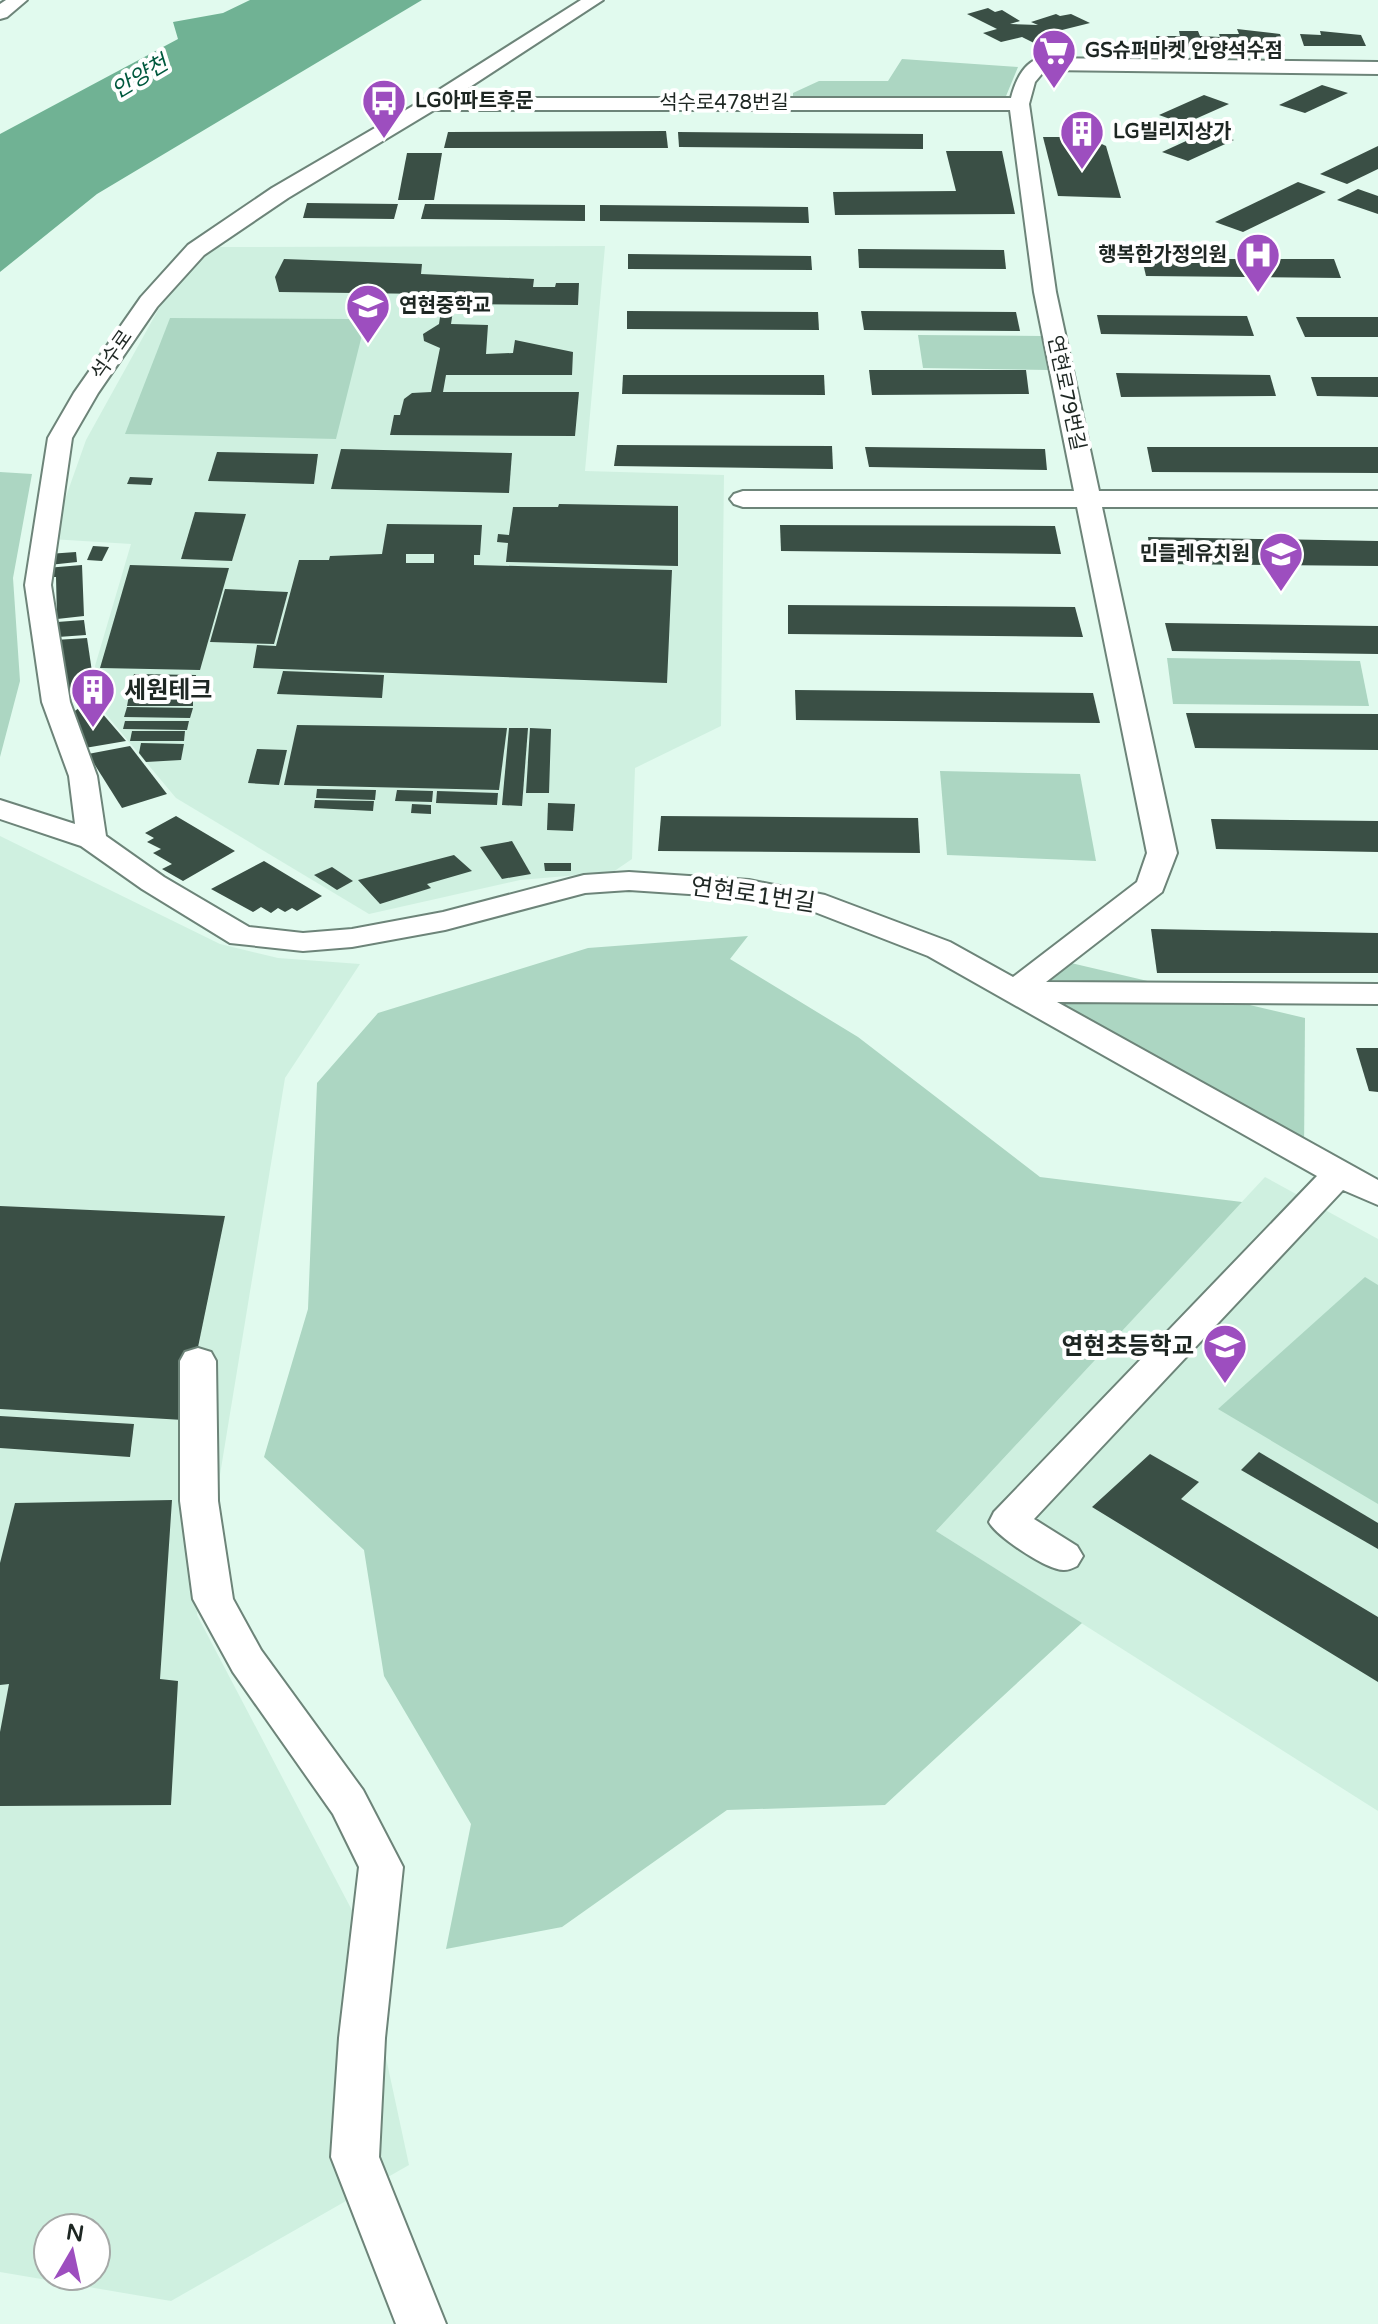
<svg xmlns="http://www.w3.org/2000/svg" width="1378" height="2324" font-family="'Varela Round','Noto Sans KR',sans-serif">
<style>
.built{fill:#cff0e0;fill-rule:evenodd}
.green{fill:#acd6c2}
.water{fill:#70b294}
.building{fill:#3a4f45;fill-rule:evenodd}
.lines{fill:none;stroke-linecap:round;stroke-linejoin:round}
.minor-casing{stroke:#6d8479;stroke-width:4}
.minor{fill:#fff;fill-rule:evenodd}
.labels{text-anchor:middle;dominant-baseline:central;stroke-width:8;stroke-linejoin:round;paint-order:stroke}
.far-poi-label{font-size:20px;font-weight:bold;fill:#1e2723;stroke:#fff;text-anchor:start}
.far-street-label{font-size:20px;fill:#1e2723;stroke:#fff}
.far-water-label{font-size:22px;font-style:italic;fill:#00593e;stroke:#fff}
.poi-label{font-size:24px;font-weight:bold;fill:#1e2723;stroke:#fff;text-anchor:start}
.street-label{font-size:24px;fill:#1e2723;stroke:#fff}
</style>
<rect width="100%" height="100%" fill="#e1faee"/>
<g class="built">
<path d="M605 246 585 471 724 475 721 726 635 768 632 859 613 872 520 880 369 914 176 798 104 712 95 666 131 544 51 539 86 440 163 301 213 247Z"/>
<path d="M0 836 220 944 278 958 360 964 285 1078 197 1615 356 1918 409 2165 171 2301 0 2272ZM48 2228H96V2276H48Z"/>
<path d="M1265 1177 1378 1239V1811L936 1531Z"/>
</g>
<g class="green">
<path d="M902 59 1018 67 1004 101H793V93L819 81H888Z"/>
<path d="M170 318 350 319 364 327 336 439 125 434Z"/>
<path d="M918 335 1042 336 1050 370 923 368Z"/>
<path d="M0 472 32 474 13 578 20 681 0 757Z"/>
<path d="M1167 658 1360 661 1369 706 1173 704Z"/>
<path d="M940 771 1080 774 1096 861 947 855Z"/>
<path d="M748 936 730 959 858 1037 1040 1177 1242 1202 936 1531 1082 1623 885 1805 727 1810 562 1927 446 1949 471 1824 384 1676 364 1550 264 1457 308 1309 317 1083 378 1013 588 948Z"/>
<path d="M1054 959 1305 1018 1304 1155 1014 992Z"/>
<path d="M1365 1277 1378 1285V1504L1218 1409Z"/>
</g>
<path class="water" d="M250 0H422L97 194 0 272V134L178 39 173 22 223 13Z"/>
<g class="building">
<path d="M988 8 995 12 1002 10 1020 21 1010 24 1038 25 1031 22 1056 14 1060 16 1071 14 1090 23 1050 33 1060 39 1036 44 1022 37 1001 42 983 33 997 29 967 14Z"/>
<path d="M1237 29 1280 34 1285 46 1159 47 1156 36H1180L1179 31H1198L1200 36 1220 37 1219 34H1239Z"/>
<path d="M1320 31 1361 35 1366 46H1304L1300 34 1321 35Z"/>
<path d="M1322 85 1348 93 1305 113 1279 105Z"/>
<path d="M1204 95 1229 104 1184 124 1159 115Z"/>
<path d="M666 131 668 148H444L448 132Z"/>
<path d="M1208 131 1234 140 1188 161 1162 152Z"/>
<path d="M678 132 923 134V149L679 147Z"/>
<path d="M1043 137H1087L1106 146 1121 198 1058 196Z"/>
<path d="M1378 146V169L1347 184 1320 174Z"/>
<path d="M946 151H1002L1015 214 835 215 833 192 956 191Z"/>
<path d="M407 153H442L434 200H398Z"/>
<path d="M1298 182 1326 192 1243 232 1215 222Z"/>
<path d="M1358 189 1378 196V214L1337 200Z"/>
<path d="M307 203 398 204 394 219 303 218Z"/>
<path d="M425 204 585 205V221L421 219Z"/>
<path d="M600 205 808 207 809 223 600 221Z"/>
<path d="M858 249 1004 250 1006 269 859 268Z"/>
<path d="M628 254 811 256 812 270 628 269Z"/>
<path d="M284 259 422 264 421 274 534 279 533 287H555L556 283H579L578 305 454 304 451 324 488 325 486 354 513 353 515 340 573 352 572 375H446L443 392H579L575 436 390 435 394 415H400L404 399 412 393 431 392 440 348 424 341 423 334 439 324 443 297 429 294 279 292 275 277Z"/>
<path d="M1142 259H1334L1341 278 1146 276Z"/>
<path d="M627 311 818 312 819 330 627 329Z"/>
<path d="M861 311 1016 312 1020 331 864 330Z"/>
<path d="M1097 315 1247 316 1254 336 1101 334Z"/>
<path d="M1296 317H1378V337H1305Z"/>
<path d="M869 370H1026L1029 394 872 395Z"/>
<path d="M1116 373 1270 375 1276 396 1121 397Z"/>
<path d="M623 375H824L825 395 622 394Z"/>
<path d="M1311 377H1378V397L1317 396Z"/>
<path d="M617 445 832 446 833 469 614 466Z"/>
<path d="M865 447 1045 449 1047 470 869 467Z"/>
<path d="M1147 447H1378V473L1152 472Z"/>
<path d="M341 449 512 453 509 493 331 489Z"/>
<path d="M217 452 318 454 314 484 208 481Z"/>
<path d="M130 477 153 478 151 485 127 484Z"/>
<path d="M559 504 678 506V566L506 562 508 543 497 542 498 534 509 535 513 507H558Z"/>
<path d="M195 512 246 514 232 561 181 559Z"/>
<path d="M387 524 482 525 480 555H474V565L672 570 667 683 253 668 257 645 276 646 299 560H329L330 556 382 554ZM406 554H434V563H406Z"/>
<path d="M780 525 1055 526 1061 554 781 551Z"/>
<path d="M1148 537 1378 541V566L1151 564Z"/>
<path d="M93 546 109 547 102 561 87 560Z"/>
<path d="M76 552 77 562 49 565 48 554Z"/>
<path d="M82 565 84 616 57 619 56 577H47L46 568Z"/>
<path d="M130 565 229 568 200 670 100 668Z"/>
<path d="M225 589 288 592 274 644 210 642Z"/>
<path d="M788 605 1075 607 1083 637 788 634Z"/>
<path d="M84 620 86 635 58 637 57 622Z"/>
<path d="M1165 623 1378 626V654L1172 651Z"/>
<path d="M87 638 95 692 61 695 55 640Z"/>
<path d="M283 671 384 675 382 698 277 694Z"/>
<path d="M134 674 196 675 194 692 130 690Z"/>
<path d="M795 690 1093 693 1100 723 796 720Z"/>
<path d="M98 695 101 712 126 741 79 749 66 717Z"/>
<path d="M129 695 193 696V706H127Z"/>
<path d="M127 707 193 708 190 718 124 717Z"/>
<path d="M1186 713 1378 714V750L1195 748Z"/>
<path d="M125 721H189L187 730 123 729Z"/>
<path d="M297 725 507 728 499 790 284 785Z"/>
<path d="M509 728H528L522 806 502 805Z"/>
<path d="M530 728 551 729 549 793H526Z"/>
<path d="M132 731H185L184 741H130Z"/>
<path d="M141 743 184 744 181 760 146 762 139 753Z"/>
<path d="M130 746 167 794 122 808 88 754Z"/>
<path d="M257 749 287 750 279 785 248 783Z"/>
<path d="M317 789 376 790 375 800 316 798Z"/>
<path d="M397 790 433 791 432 802 395 801Z"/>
<path d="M437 791 498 793 497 805 436 803Z"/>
<path d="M315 800 374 801 373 811 314 808Z"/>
<path d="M548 803 575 804 573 831 547 830Z"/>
<path d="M412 804 431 805V814L411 813Z"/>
<path d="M176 816 235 851 183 881 162 869 172 864 153 853 161 849 147 842 154 838 145 833Z"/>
<path d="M661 816 918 818 920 853 658 851Z"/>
<path d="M1211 819 1378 821V852L1216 849Z"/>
<path d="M512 841 531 874 502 879 480 847Z"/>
<path d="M454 855 472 871 427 884 431 888 380 904 358 880Z"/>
<path d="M264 861 322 896 297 911 292 908 285 912 278 908 271 913 261 907 253 912 211 889Z"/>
<path d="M544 863H571V871H545Z"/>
<path d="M332 867 353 881 337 890 314 875Z"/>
<path d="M1151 929 1378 933V973H1157Z"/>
<path d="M1356 1048H1378V1092L1369 1091Z"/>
<path d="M0 1206 225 1216 183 1420 0 1409Z"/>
<path d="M0 1416 134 1424 130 1457 0 1448Z"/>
<path d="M1259 1452 1378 1523V1549L1241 1470Z"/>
<path d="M1150 1454 1199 1482 1181 1499 1378 1617V1682L1092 1507Z"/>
<path d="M172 1500 160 1679 178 1681 171 1805 0 1806V1732L9 1684 0 1685V1563L15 1503Z"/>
</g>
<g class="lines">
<g class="minor-casing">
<g id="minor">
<path d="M6 0H27L7 17 0 19V4Z"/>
<path d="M581 0H603L453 98H1011C1015 82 1023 63 1040 58L1378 62V74L1045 70 1035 82 1029 104 1056 292 1099 491H1378V507H1102L1177 853 1162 892 1046 982 1378 984V1004L1057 1002 1378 1180V1205L1343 1190 1034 1519 1077 1546 1083 1556 1077 1566C1073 1568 1069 1570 1064 1570 1048 1571 996 1536 989 1522L994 1512 1317 1176 928 956 807 909 749 898 629 890 585 893 445 930 352 947 303 951 230 943 142 889 81 846 0 819V800L75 824 69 776 42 702 25 585 48 438 74 393 141 297 188 245 272 188 423 100ZM434 110H1010L1034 292 1074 491H743L734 494 730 499 734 504 743 507H1077L1147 853 1137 882 1013 977 950 942 825 895 749 880 629 872 584 875 443 912 352 929 303 933 249 927 164 877 106 836 97 776 70 702 51 585 72 438 98 393 157 307 204 255 288 198Z"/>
<path d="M198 1348 211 1352 216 1361 218 1501 233 1599 261 1650 363 1790 403 1867 385 2038 379 2157 446 2324H396L331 2157 339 2038 359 1867 333 1814 233 1672 193 1599 180 1501V1361L185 1352Z"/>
</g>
</g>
<use href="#minor" class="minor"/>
</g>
<defs>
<g id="supermarket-pin" transform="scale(2.3)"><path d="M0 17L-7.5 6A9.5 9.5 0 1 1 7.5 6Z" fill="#9d4ebf" stroke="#fff"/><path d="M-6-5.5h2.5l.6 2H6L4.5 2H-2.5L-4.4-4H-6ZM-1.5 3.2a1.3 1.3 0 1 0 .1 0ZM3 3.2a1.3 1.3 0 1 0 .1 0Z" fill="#fff"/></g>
<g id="bus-pin" transform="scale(2.3)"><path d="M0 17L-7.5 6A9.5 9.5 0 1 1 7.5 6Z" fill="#9d4ebf" stroke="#fff"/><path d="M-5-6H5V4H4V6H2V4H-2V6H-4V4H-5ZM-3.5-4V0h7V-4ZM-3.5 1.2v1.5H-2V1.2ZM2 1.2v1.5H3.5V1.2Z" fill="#fff"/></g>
<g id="building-pin" transform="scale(2.3)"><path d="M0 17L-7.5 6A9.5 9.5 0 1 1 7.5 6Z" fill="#9d4ebf" stroke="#fff"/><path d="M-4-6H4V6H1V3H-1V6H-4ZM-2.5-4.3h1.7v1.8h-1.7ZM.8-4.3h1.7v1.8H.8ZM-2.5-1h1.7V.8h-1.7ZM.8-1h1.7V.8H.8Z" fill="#fff"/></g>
<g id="hospital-pin" transform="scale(2.3)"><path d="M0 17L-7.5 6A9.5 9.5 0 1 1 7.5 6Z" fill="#9d4ebf" stroke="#fff"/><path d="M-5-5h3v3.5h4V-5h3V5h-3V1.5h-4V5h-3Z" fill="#fff"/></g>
<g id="school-pin" transform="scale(2.3)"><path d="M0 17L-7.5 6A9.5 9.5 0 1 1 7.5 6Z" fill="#9d4ebf" stroke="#fff"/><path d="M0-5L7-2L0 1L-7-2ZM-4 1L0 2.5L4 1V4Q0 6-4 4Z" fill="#fff"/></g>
</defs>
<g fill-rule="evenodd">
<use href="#supermarket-pin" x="1054" y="51"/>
<use href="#bus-pin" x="384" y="101"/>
<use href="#building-pin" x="1082" y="132"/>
<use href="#hospital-pin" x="1258" y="255"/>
<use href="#school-pin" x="368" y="306"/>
<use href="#school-pin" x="1281" y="554"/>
<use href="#building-pin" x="93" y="690"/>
<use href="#school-pin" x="1225" y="1346"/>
</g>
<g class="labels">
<g class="far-poi-label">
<text x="1085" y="51">GS슈퍼마켓 안양석수점</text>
<text x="415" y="101">LG아파트후문</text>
<text x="1113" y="132">LG빌리지상가</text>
<text x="1227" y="255" text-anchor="end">행복한가정의원</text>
<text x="399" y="306">연현중학교</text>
<text x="1250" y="554" text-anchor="end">민들레유치원</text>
</g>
<g class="far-street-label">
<text x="724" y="103">석수로478번길</text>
<text transform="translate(112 355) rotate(-55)">석수로</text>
<text transform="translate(1066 393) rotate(78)">연현로79번길</text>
</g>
<g class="far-water-label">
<text transform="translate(140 77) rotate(-31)">안양천</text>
</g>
<g class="poi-label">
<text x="124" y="690">세원테크</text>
<text x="1194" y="1346" text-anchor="end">연현초등학교</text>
</g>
<g class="street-label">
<text transform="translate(753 895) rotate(8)">연현로1번길</text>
</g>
</g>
<g transform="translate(72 2252) rotate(9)"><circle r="38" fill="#ffffff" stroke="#a5a9a7" stroke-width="2"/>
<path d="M0-6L14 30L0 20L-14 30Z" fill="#9d4ebf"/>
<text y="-12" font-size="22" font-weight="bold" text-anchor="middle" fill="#1e2723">N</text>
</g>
</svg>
